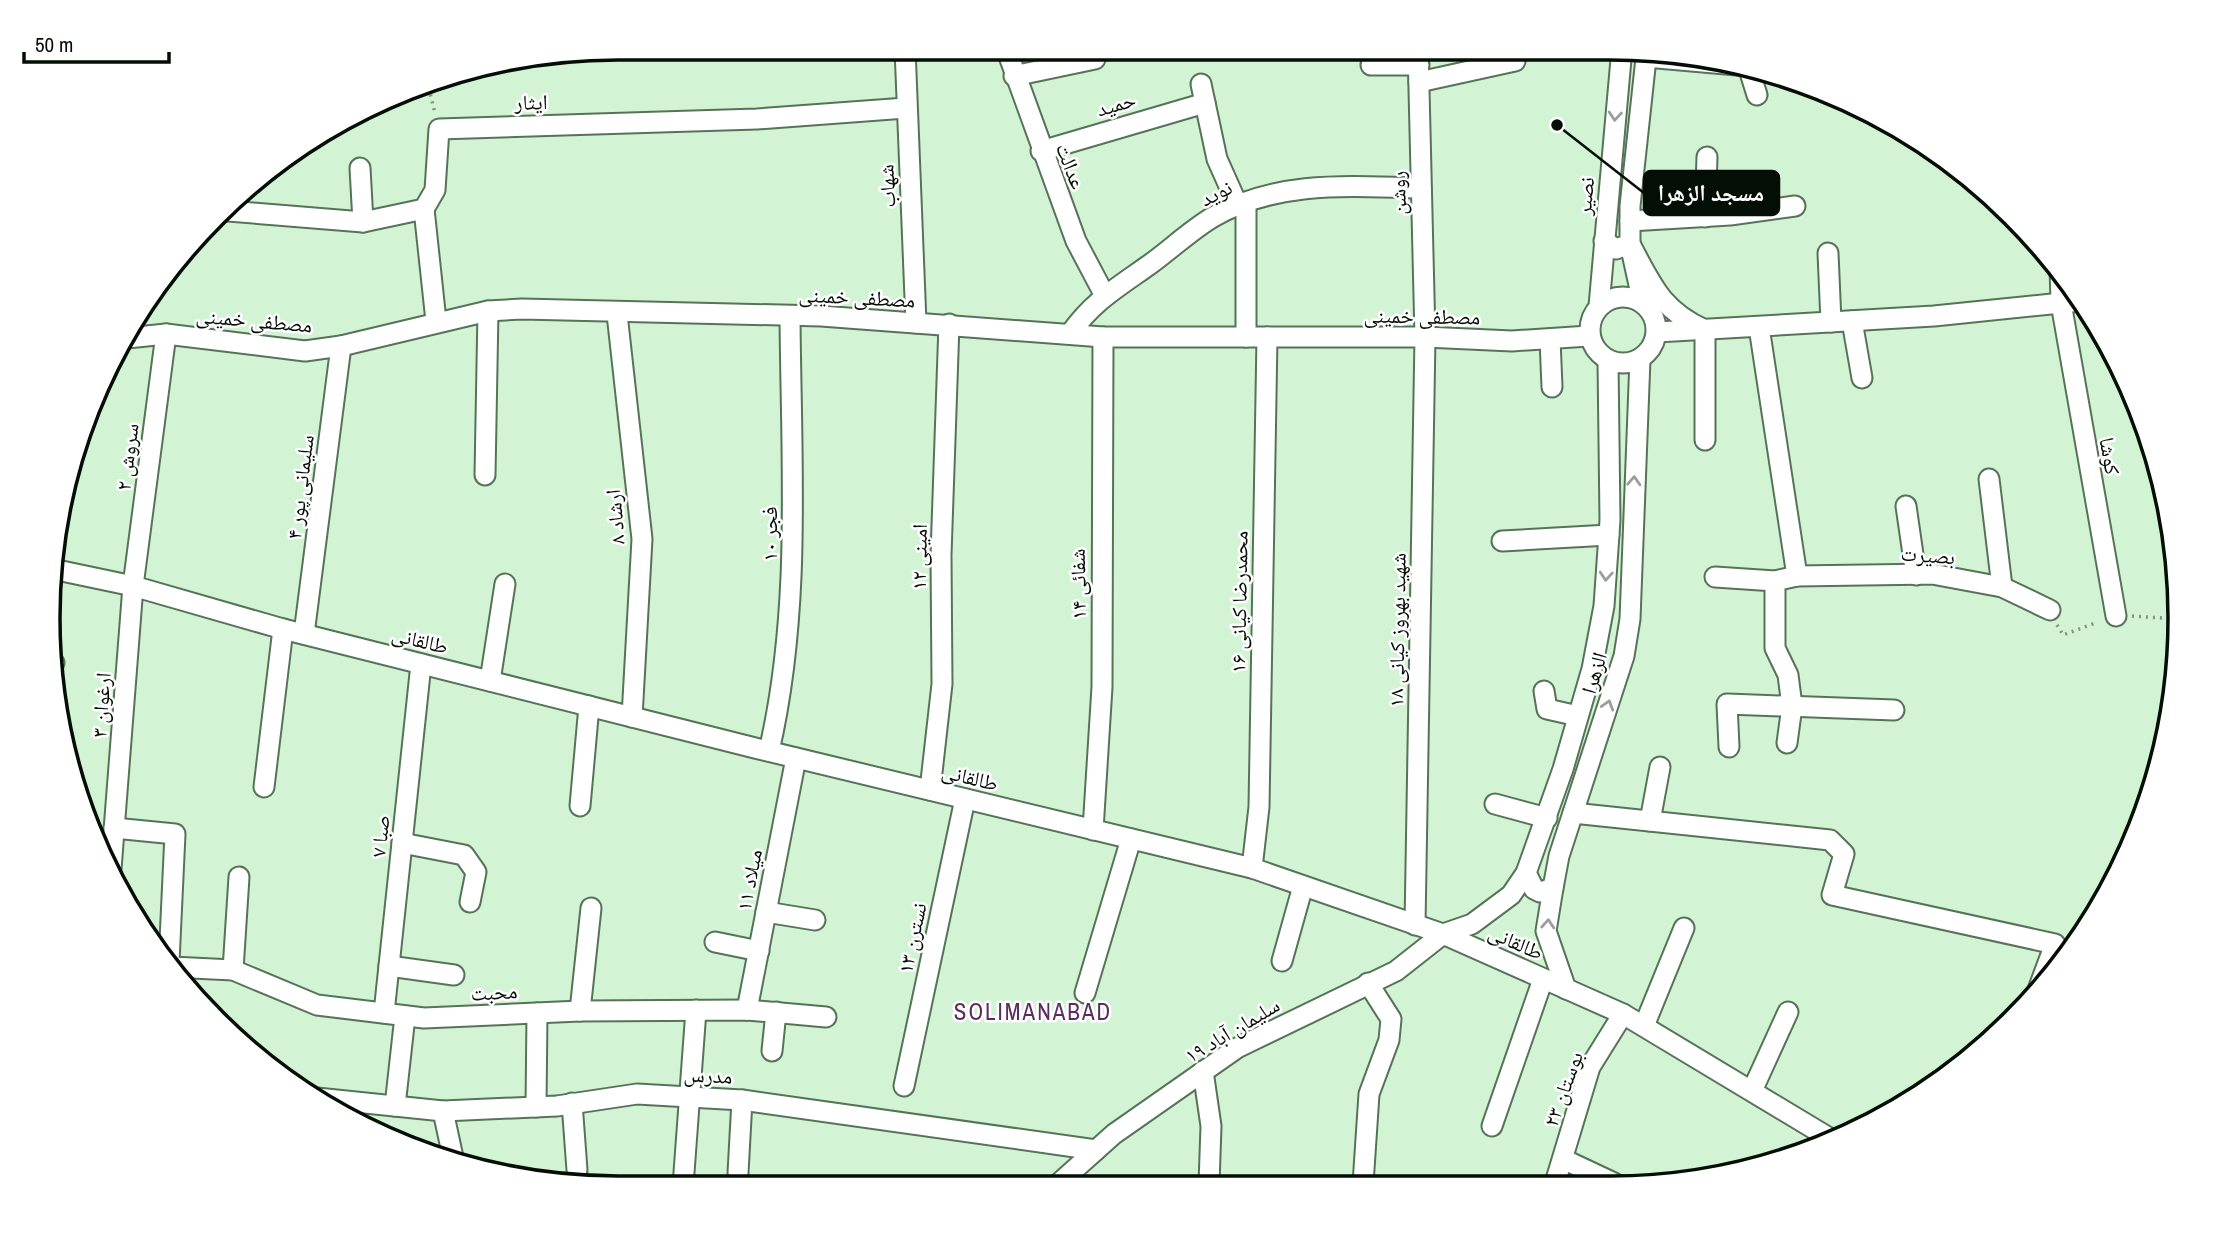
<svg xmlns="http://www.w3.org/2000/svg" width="2227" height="1235" font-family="'Archivo Narrow','Noto Naskh Arabic',sans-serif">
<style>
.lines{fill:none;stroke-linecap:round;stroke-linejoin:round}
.minor-casing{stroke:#567358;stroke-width:23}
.path{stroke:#7e957f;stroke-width:3.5;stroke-dasharray:2 5;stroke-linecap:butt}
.minor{stroke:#fff;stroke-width:19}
.oneway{stroke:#9b9f9b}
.labels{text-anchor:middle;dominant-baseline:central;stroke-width:5;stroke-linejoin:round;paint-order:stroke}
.street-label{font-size:21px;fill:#050e05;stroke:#fff}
.neighbourhood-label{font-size:23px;letter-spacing:2px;fill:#5d2c5e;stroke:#fff}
.rim{fill:none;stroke:#050e05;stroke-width:3.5}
.leader{fill:none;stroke:#050e05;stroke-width:2.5}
.callout-dot{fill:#050e05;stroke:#fff;stroke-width:2.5}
.callout{fill:#050e05;stroke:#050e05;stroke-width:2.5}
.callout-label{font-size:23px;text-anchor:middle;font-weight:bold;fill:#fff}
</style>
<rect width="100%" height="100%" fill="#d3f3d5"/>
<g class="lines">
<g class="minor-casing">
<g id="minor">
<path d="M905 48 916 323"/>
<path d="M1006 48 1076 241 1105 296"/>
<path d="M1646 57 1748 66 1757 95"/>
<path d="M1371 65H1419"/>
<path d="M1014 76 1095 59"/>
<path d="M1419 82 1515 61"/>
<path d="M1201 84 1217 159 1238 206"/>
<path d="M1041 151 1205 103"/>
<path d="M360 168 363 222"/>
<path d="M424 209 436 321"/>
<path d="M228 211 363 222 424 209 435 190 439 129 757 119 906 108"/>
<path d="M1705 217 1707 157"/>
<path d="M1630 221 1730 215 1795 206"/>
<path d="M1604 241 1616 249 1630 244C1652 285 1661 310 1705 330V440"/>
<path d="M1828 253 1831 322"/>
<path d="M2060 268 2061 303 2116 616"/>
<circle cx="1623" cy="330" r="33"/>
<path d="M1643 303 1630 244V206L1647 49"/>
<path d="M1599 306 1622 48"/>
<path d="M617 314 642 539 632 717"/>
<path d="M1852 321 1862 378"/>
<path d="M1759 327 1797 576"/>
<path d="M1657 332 1934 316 2081 301"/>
<path d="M1070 334C1092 302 1118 287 1149 265 1170 250 1191 230 1213 217 1278 180 1349 186 1421 188"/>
<path d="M1246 337V202"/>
<path d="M127 338 166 334 305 351 341 346 488 311 522 309 821 316 1103 337H1425L1512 341 1589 336"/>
<path d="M1550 339 1552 387"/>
<path d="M485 475 488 311"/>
<path d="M1989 479 2002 587"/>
<path d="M1906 506 1916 575"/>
<path d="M1502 541 1609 535"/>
<path d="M57 570 133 586 283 629 755 748 1252 868 1443 934 1623 1014 1831 1139"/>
<path d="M1715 577 1775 581 1797 576 1932 574 2002 587 2050 610"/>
<path d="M1775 581V648L1788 675 1792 706 1787 743"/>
<path d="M304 634 341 346"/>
<path d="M50 663H54"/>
<path d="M490 681 505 584"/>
<path d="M1544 691 1547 709 1578 716"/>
<path d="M1729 747 1727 704 1894 710"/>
<path d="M769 751C802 609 791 461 790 316"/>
<path d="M264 787 283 629"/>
<path d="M930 790 942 684 941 555 949 324"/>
<path d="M1495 804 1547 818"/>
<path d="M580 806 589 706"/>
<path d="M1573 813 1830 840 1844 854 1832 895 2055 944 2036 995"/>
<path d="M1650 821 1660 767"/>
<path d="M114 828 175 834 169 962"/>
<path d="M1093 830 1102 687 1103 337"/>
<path d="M402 843 464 855 476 872 470 902"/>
<path d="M1252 868 1259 807 1267 337"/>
<path d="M111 869 133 586 166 334"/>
<path d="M1526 873 1534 889 1540 892 1553 888"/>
<path d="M766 912 815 920"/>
<path d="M1415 925 1425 337 1418 48"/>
<path d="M715 942 759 951"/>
<path d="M1282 961 1303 886"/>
<path d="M389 966 454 975"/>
<path d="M172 967 233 970 317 1005 424 1018 580 1011 747 1010 826 1017"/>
<path d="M233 970 239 877"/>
<path d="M1566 989 1546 931 1553 888 1559 856 1624 656 1630 619 1640 359"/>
<path d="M1085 993 1131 839"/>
<path d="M747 1010 796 758"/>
<path d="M580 1011 591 908"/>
<path d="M384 1013 421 664"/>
<path d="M1644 1026 1684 928"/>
<path d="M772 1051 776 1012"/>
<path d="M1203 1071 1211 1126 1209 1184"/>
<path d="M904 1086 965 799"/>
<path d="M1752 1091 1788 1012"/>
<path d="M317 1098 443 1111 557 1106 637 1094 742 1100 1096 1150"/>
<path d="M572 1103 577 1170"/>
<path d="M395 1106 405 1016"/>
<path d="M536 1107 537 1013"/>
<path d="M443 1111 454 1162"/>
<path d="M1492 1126 1543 979"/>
<path d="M1563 1159 1614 1183"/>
<path d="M738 1173 742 1100"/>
<path d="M1555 1183 1590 1067 1623 1014"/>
<path d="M1363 1184 1369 1094 1389 1040 1391 1019 1368 983"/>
<path d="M1057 1185 1114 1134 1237 1048 1396 971 1443 934 1472 924 1511 895 1526 873 1563 769 1592 669 1604 606 1610 520 1608 361"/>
<path d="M683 1186 696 1010"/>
</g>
</g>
<g class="path">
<path d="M427 81 435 113"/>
<path d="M2132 616 2177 619"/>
<path d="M2057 625 2063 635 2098 622"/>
</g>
<use href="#minor" class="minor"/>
</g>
<defs><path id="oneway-chevron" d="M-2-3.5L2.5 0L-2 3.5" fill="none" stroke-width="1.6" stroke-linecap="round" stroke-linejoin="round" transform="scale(1.75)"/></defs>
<g class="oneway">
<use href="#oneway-chevron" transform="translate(1615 116) rotate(95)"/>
<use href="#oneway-chevron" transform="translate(1634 481) rotate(-87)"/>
<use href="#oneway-chevron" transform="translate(1606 576) rotate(94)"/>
<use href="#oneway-chevron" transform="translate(1608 705) rotate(-73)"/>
<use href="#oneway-chevron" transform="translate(1548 924) rotate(-86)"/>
</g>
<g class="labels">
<g class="street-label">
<text transform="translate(531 102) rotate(-1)">ایثار</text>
<text transform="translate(1116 104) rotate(-16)">حمید</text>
<text transform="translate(1071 166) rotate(69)">عدالت</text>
<text transform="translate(887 186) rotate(-93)">شهاب</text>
<text transform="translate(1216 193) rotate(-27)">نوید</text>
<text transform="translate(1398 193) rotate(-92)">روشن</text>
<text transform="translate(1585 196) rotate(-85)">نصیر</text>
<text transform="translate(857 297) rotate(3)">مصطفی خمینی</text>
<text transform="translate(1422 316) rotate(1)">مصطفی خمینی</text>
<text transform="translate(254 320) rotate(5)">مصطفی خمینی</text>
<text transform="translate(2110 456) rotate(80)">کوشا</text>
<text transform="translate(127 457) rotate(-83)">سروش ۲</text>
<text transform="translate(300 487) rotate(-83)">سلیمانی پور ۴</text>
<text transform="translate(615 517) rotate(-95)">ارشاد ۸</text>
<text transform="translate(769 534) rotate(-90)">فجر ۱۰</text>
<text transform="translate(1928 555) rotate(4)">بصیرت</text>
<text transform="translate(919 557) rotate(-89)">امینی ۱۲</text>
<text transform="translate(1078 584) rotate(-91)">شفائی ۱۴</text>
<text transform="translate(1239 602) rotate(-89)">محمدرضا کیانی ۱۶</text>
<text transform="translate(1397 630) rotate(-89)">شهید بهروز کیانی ۱۸</text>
<text transform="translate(420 640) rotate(14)">طالقانی</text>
<text transform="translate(1594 673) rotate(-73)">الزهرا</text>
<text transform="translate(101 705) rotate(-86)">ارغوان ۳</text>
<text transform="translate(970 777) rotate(14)">طالقانی</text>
<text transform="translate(380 836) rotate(-84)">صبا ۷</text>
<text transform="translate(749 880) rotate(-79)">میلاد ۱۱</text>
<text transform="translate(912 938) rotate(-78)">نسترن ۱۳</text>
<text transform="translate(1516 942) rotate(24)">طالقانی</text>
<text transform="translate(494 992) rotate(-3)">محبت</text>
<text transform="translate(1232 1030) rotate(-31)">سلیمان آباد ۱۹</text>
<text transform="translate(708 1075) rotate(3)">مدرس</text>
<text transform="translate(1563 1089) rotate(-70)">بوستان ۲۳</text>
</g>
<g class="neighbourhood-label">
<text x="1033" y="1011">SOLIMANABAD</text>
</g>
</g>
<path d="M0 0H2227V1235H0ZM618 60H1610A558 558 0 0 1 2168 618V618A558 558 0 0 1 1610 1176H618A558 558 0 0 1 60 618V618A558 558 0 0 1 618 60Z" fill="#fff" fill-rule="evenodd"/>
<path class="rim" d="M618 60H1610A558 558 0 0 1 2168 618V618A558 558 0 0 1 1610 1176H618A558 558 0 0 1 60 618V618A558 558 0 0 1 618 60Z"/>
<path class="leader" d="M1557 125L1644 193"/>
<circle class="callout-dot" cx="1557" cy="125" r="7"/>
<rect class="callout" x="1644" y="171" width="135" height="44" rx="7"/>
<g class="callout-label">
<text x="1711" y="201">مسجد الزهرا</text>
</g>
<path d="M24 52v10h145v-10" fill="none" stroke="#050e05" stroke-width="3.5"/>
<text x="35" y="52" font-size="21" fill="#050e05" stroke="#ffffff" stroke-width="5" paint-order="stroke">50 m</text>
</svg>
